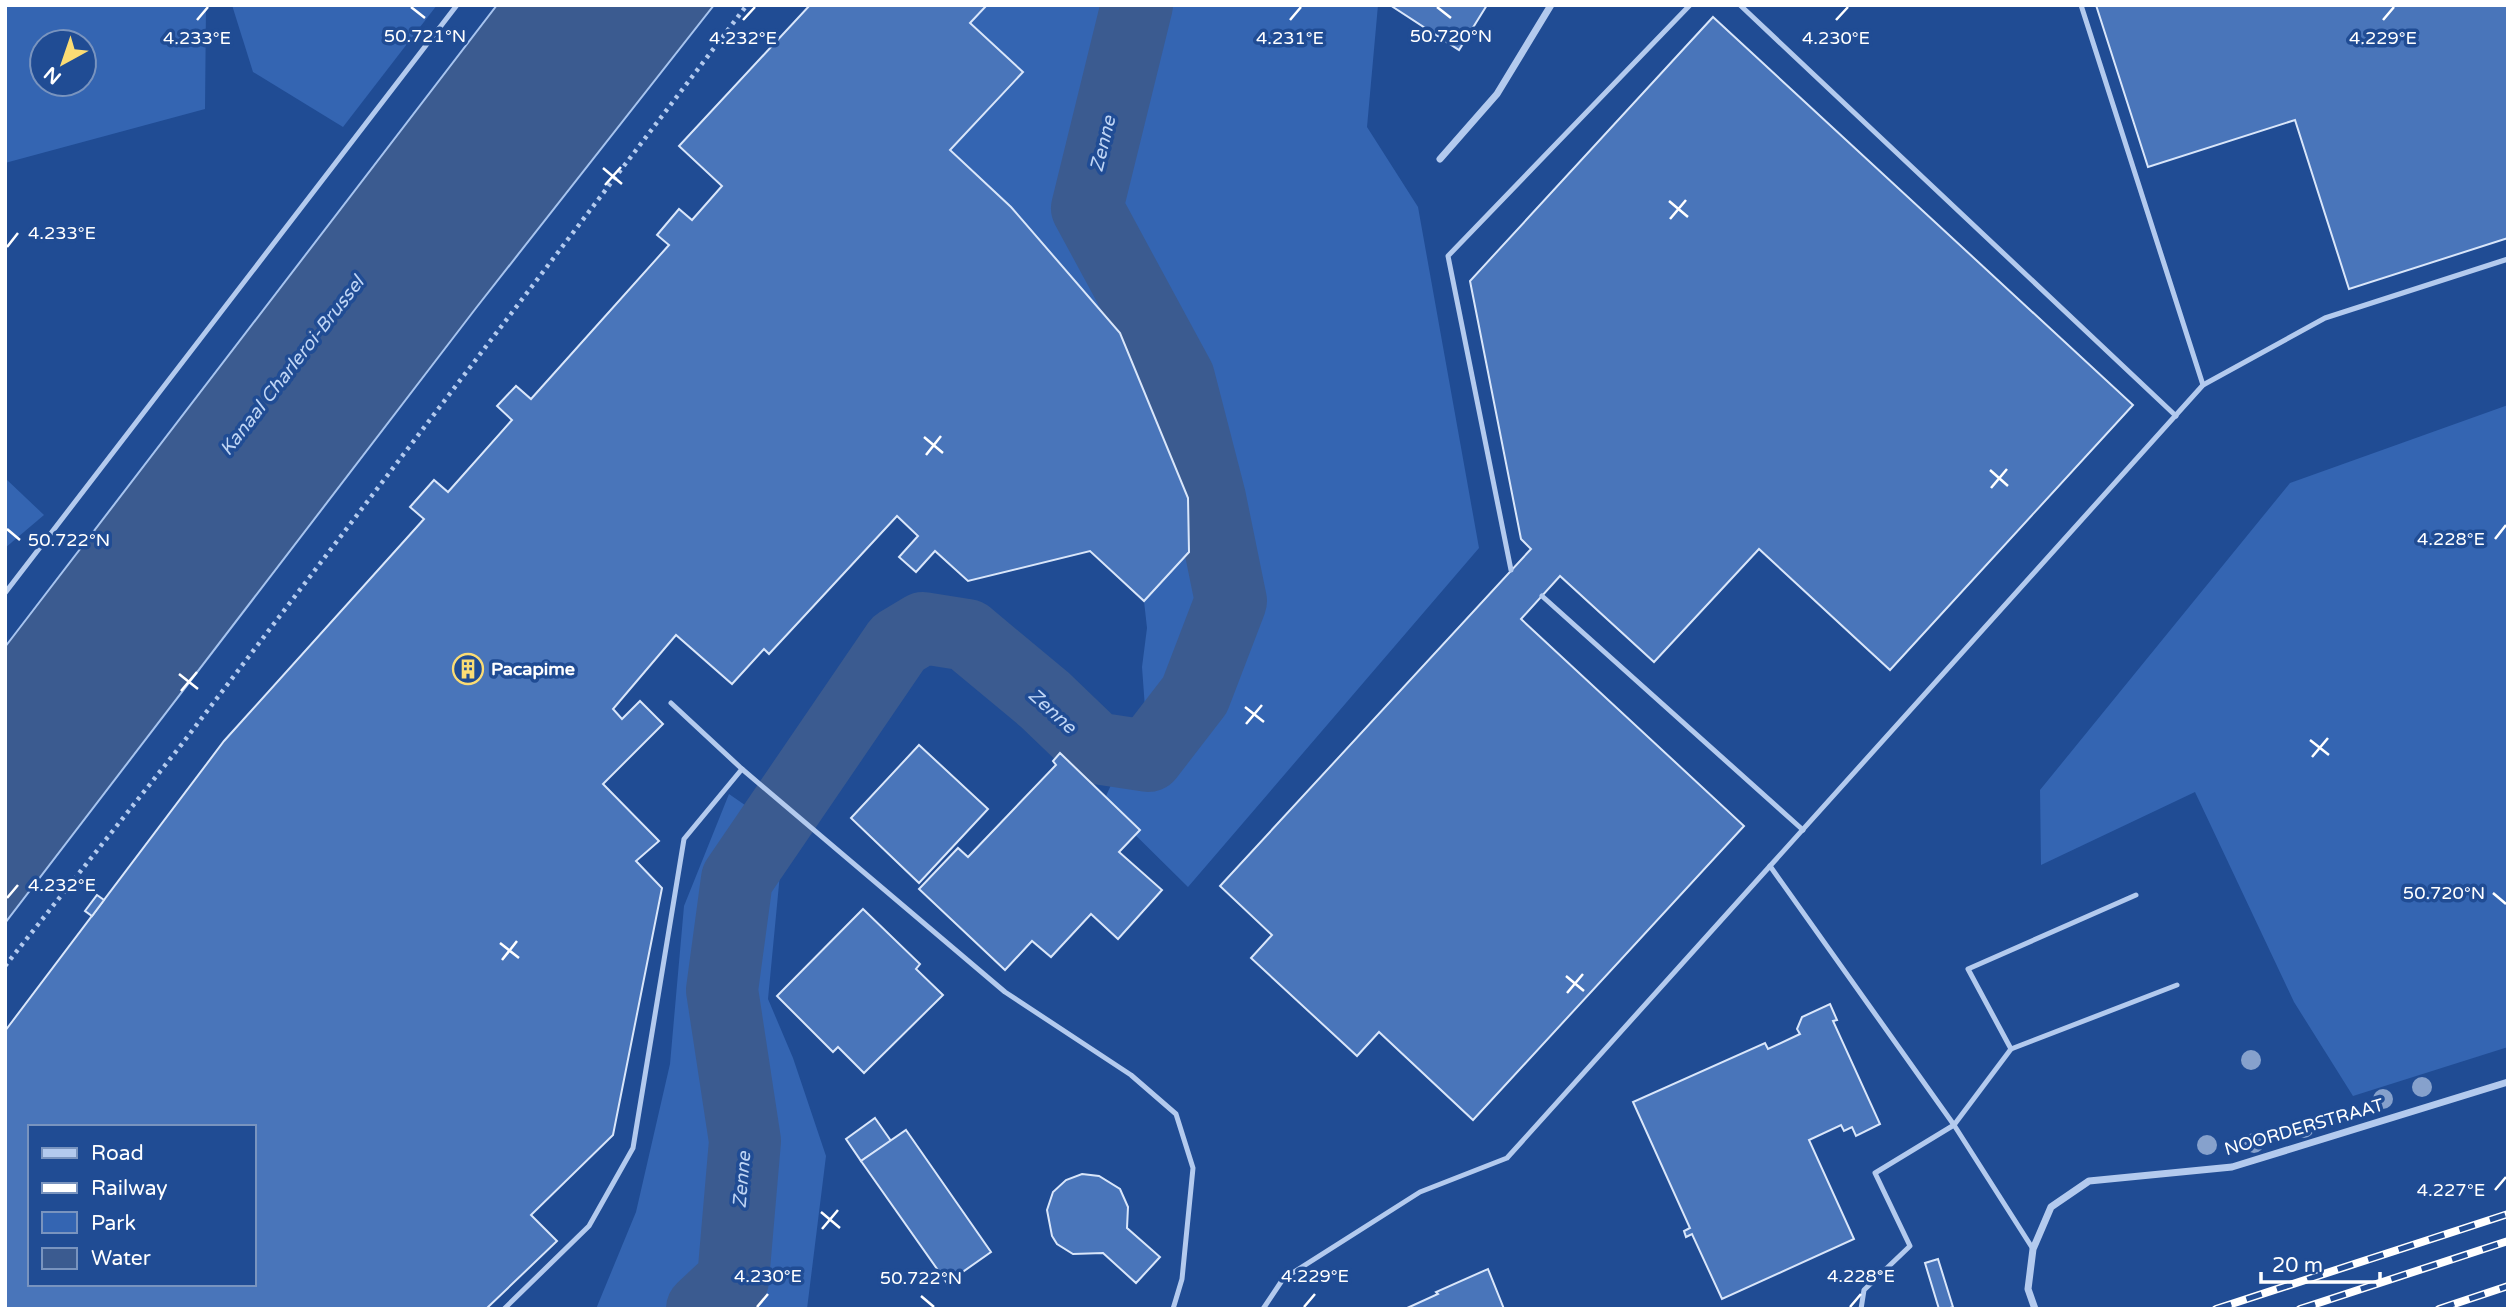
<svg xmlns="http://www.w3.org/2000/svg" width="2513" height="1314" font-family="'Varela Round',sans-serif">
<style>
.green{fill:#3465b2;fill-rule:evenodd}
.water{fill:#3b5b90;stroke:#a7c4ef;stroke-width:2}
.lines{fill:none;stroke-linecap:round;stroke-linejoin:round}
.river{stroke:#3b5b90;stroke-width:72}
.building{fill:#4975ba;stroke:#d9e6fa;stroke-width:2;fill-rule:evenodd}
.path{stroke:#b3caee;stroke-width:4.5;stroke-dasharray:3.5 5;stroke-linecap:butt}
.service{stroke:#b3caee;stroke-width:5}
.minor{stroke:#b3caee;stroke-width:7}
.rail-casing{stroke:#fff;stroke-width:8}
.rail{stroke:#204c94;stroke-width:5;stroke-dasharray:16;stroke-linecap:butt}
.tree{fill:#86a1cc}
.ticks{fill:none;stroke:#fff;stroke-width:2.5}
.labels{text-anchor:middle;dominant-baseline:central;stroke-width:7;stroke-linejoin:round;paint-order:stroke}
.poi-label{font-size:18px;font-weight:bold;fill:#fff;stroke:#204c94;text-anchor:start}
.street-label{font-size:18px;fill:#fff;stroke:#204c94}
.water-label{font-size:19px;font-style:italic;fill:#bfd5f5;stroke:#204c94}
.ticks-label{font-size:18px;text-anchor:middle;fill:#fff;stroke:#204c94;stroke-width:7;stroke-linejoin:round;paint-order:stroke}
</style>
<rect width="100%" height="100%" fill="#204c94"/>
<g class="green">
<path d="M5 5H206L205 109 5 163ZM84 42V84H42V42Z"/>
<path d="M232 5H437L343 127 253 72Z"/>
<path d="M987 5H1378L1367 127 1418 207 1479 548 1188 887 1103 803 1145 708 1142 667 1147 628 1144 601 1189 552 1120 333 1011 207 950 150 1022 73 970 23Z"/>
<path d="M2508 405V1047L2353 1096 2294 1002 2195 792 2041 865 2040 790 2290 483Z"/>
<path d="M5 478 44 515 5 548Z"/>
<path d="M729 794 784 832 768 999 793 1058 826 1156 807 1309H596L636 1212 670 1064 684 906Z"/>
</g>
<path class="water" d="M497 5H714L476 308 5 923V647Z"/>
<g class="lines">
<path class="river" d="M702 1309 733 1280 745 1141 722 990 737 879 898 643 923 628 967 635 1045 700 1095 748 1148 756 1195 695 1231 601 1210 498 1179 378 1087 208 1137 5"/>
</g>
<g class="building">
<path d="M810 5H987L970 23 1023 72 950 150 1011 207 1120 333 1188 498 1189 552 1144 601 1090 551 968 581 935 551 916 572 899 557 918 536 897 516 769 654 764 649 732 684 676 635 613 709 622 719 640 701 663 724 603 784 659 841 636 861 662 888 613 1135 531 1215 557 1241 486 1309H5V1031L224 741 424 519 410 507 434 480 448 492 512 420 497 406 516 386 531 399 669 245 657 235 679 209 692 220 722 186 679 146ZM30 1127H254V1284H30Z"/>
<path d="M1390 5H1487L1459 50Z"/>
<path d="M2096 5H2508V238L2349 289 2295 120 2148 167Z"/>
<path d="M1713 17 2133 405 1890 670 1759 549 1654 662 1560 576 1521 619 1744 826 1473 1120 1379 1032 1357 1056 1251 958 1272 935 1220 886 1531 549 1521 539 1470 281Z"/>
<path d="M919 745 988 809 919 883 851 818Z"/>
<path d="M1060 753 1140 830 1119 852 1162 890 1118 939 1091 914 1051 957 1032 941 1005 970 919 889 958 848 968 857 1056 765 1053 761Z"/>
<path d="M97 895 104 900 92 916 85 911Z"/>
<path d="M863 909 920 964 916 969 943 995 864 1073 838 1047 833 1052 777 996Z"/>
<path d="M1830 1004 1837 1020 1833 1021 1880 1124 1856 1136 1852 1127 1844 1131 1841 1125 1809 1140 1854 1239 1722 1299 1692 1234 1686 1237 1684 1231 1690 1228 1633 1102 1765 1043 1768 1049 1800 1034 1797 1029 1802 1017Z"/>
<path d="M875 1118 891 1141 861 1161 846 1139Z"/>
<path d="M906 1130 991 1252 947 1283 861 1161Z"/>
<path d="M1082 1174 1099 1176 1120 1189 1128 1207 1127 1228 1160 1257 1136 1283 1103 1253 1073 1254 1057 1244 1052 1236 1047 1210 1053 1192 1066 1180Z"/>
<path d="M1938 1259 1953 1307 1947 1309H1939L1925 1263Z"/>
<path d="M1488 1269 1504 1309H1405L1438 1294 1436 1292Z"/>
</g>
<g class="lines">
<path class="path" d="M5 966 182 744 747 5"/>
<g class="service">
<path d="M1740 5 2176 416"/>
<path d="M2081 5 2203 385"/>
<path d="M1511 570 1448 256 1690 5"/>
<path d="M5 593 457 5"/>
<path d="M1542 596 1803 830"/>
<path d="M671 703 742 769 1005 992 1131 1075 1176 1114 1193 1168 1182 1279 1173 1309"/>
<path d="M1770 866 2203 385 2325 318 2508 259"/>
<path d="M2011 1049 1968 969 2136 895"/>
<path d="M504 1309 589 1226 633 1148 684 839 742 769"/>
<path d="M1263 1309 1283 1279 1420 1192 1507 1158 1770 866 1954 1125 2033 1249"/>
<path d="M1861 1309 1864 1290 1910 1246 1875 1173 1954 1125 2011 1049 2177 985"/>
</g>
<g class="minor">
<path d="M1440 159 1497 94 1551 5"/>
<path d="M2035 1309 2028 1289 2033 1249 2051 1207 2089 1181 2232 1167 2508 1082"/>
</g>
<g class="rail-casing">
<g id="rail">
<path d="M2216 1309 2508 1214"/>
<path d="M2300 1309 2508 1241"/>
<path d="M2439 1309 2508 1286"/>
</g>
</g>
<use href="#rail" class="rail"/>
</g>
<g class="tree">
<circle cx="2251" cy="1060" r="10"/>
<circle cx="2422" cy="1087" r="10"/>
<circle cx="2383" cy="1099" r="10"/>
<circle cx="2304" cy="1128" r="10"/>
<circle cx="2254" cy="1143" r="10"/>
<circle cx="2207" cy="1145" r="10"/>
</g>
<path class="ticks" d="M411 7 425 18M1437 7 1451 18M197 20 208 7M743 20 755 7M1290 20 1301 7M1836 20 1848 7M2383 20 2394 7M603 168 622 184M605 185 621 167M1669 201 1688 217M1670 219 1686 200M7 247 18 233M924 437 943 453M926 455 941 436M1990 470 2008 486M1991 488 2007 469M7 529 20 540M2495 539 2506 525M179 674 198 689M181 691 197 672M1245 707 1264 722M1246 724 1262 705M2310 740 2329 755M2312 757 2328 738M2493 893 2506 904M7 898 18 885M500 943 519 958M502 960 517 941M1566 976 1584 991M1567 993 1583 974M2495 1190 2506 1177M821 1212 840 1228M822 1229 838 1210M921 1296 934 1307M757 1307 768 1294M1304 1307 1315 1294M1850 1307 1861 1294"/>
<defs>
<g id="building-ring" transform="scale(1.575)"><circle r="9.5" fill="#204c94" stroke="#fbdc74" stroke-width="1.5"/><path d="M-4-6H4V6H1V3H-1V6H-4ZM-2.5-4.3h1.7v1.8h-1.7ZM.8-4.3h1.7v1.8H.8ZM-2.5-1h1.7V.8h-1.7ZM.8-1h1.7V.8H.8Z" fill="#fbdc74"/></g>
</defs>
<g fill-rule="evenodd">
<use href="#building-ring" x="468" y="669"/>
</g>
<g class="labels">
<g class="poi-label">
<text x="491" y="669">Pacapime</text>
</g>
<g class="street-label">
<text transform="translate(2304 1127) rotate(-16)">NOORDERSTRAAT</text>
</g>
<g class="water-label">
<text transform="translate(1103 144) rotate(-76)">Zenne</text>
<text transform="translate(292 366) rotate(-52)">Kanaal Charleroi-Brussel</text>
<text transform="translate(1052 711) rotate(42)">Zenne</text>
<text transform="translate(742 1180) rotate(-85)">Zenne</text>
</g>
</g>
<g class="ticks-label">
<text x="425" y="42">50.721°N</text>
<text x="1451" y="42">50.720°N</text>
<text x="197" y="44">4.233°E</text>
<text x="743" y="44">4.232°E</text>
<text x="1290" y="44">4.231°E</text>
<text x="1836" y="44">4.230°E</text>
<text x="2383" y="44">4.229°E</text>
<text x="62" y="239">4.233°E</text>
<text x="2451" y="545">4.228°E</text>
<text x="69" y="546">50.722°N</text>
<text x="62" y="891">4.232°E</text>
<text x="2444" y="899">50.720°N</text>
<text x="2451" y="1196">4.227°E</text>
<text x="768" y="1282">4.230°E</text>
<text x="1315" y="1282">4.229°E</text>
<text x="1861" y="1282">4.228°E</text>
<text x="921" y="1284">50.722°N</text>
</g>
<rect width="2513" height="1314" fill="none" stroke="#ffffff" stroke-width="14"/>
<rect x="28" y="1125" width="228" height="161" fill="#204c94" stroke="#7994bf" stroke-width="2"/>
<rect x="42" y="1148" width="35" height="10" fill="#b3caee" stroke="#7994bf" stroke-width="2"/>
<text x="91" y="1160" font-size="21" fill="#ffffff">Road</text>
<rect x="42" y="1183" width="35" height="10" fill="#ffffff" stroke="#7994bf" stroke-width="2"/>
<text x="91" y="1195" font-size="21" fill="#ffffff">Railway</text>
<rect x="42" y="1212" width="35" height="21" fill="#3465b2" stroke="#7994bf" stroke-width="2"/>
<text x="91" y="1230" font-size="21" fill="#ffffff">Park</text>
<rect x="42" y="1248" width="35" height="21" fill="#3b5b90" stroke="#7994bf" stroke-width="2"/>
<text x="91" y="1265" font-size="21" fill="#ffffff">Water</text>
<g transform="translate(63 63) rotate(220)"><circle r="33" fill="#204c94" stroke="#7994bf" stroke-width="2"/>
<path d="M0-5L12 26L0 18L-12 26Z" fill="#fbdc74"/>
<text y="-10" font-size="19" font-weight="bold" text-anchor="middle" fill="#ffffff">N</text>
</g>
<path d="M2261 1272v10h119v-10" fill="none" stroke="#ffffff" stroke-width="3.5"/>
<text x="2272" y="1272" font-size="21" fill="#ffffff" stroke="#204c94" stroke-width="5" paint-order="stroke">20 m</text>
</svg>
